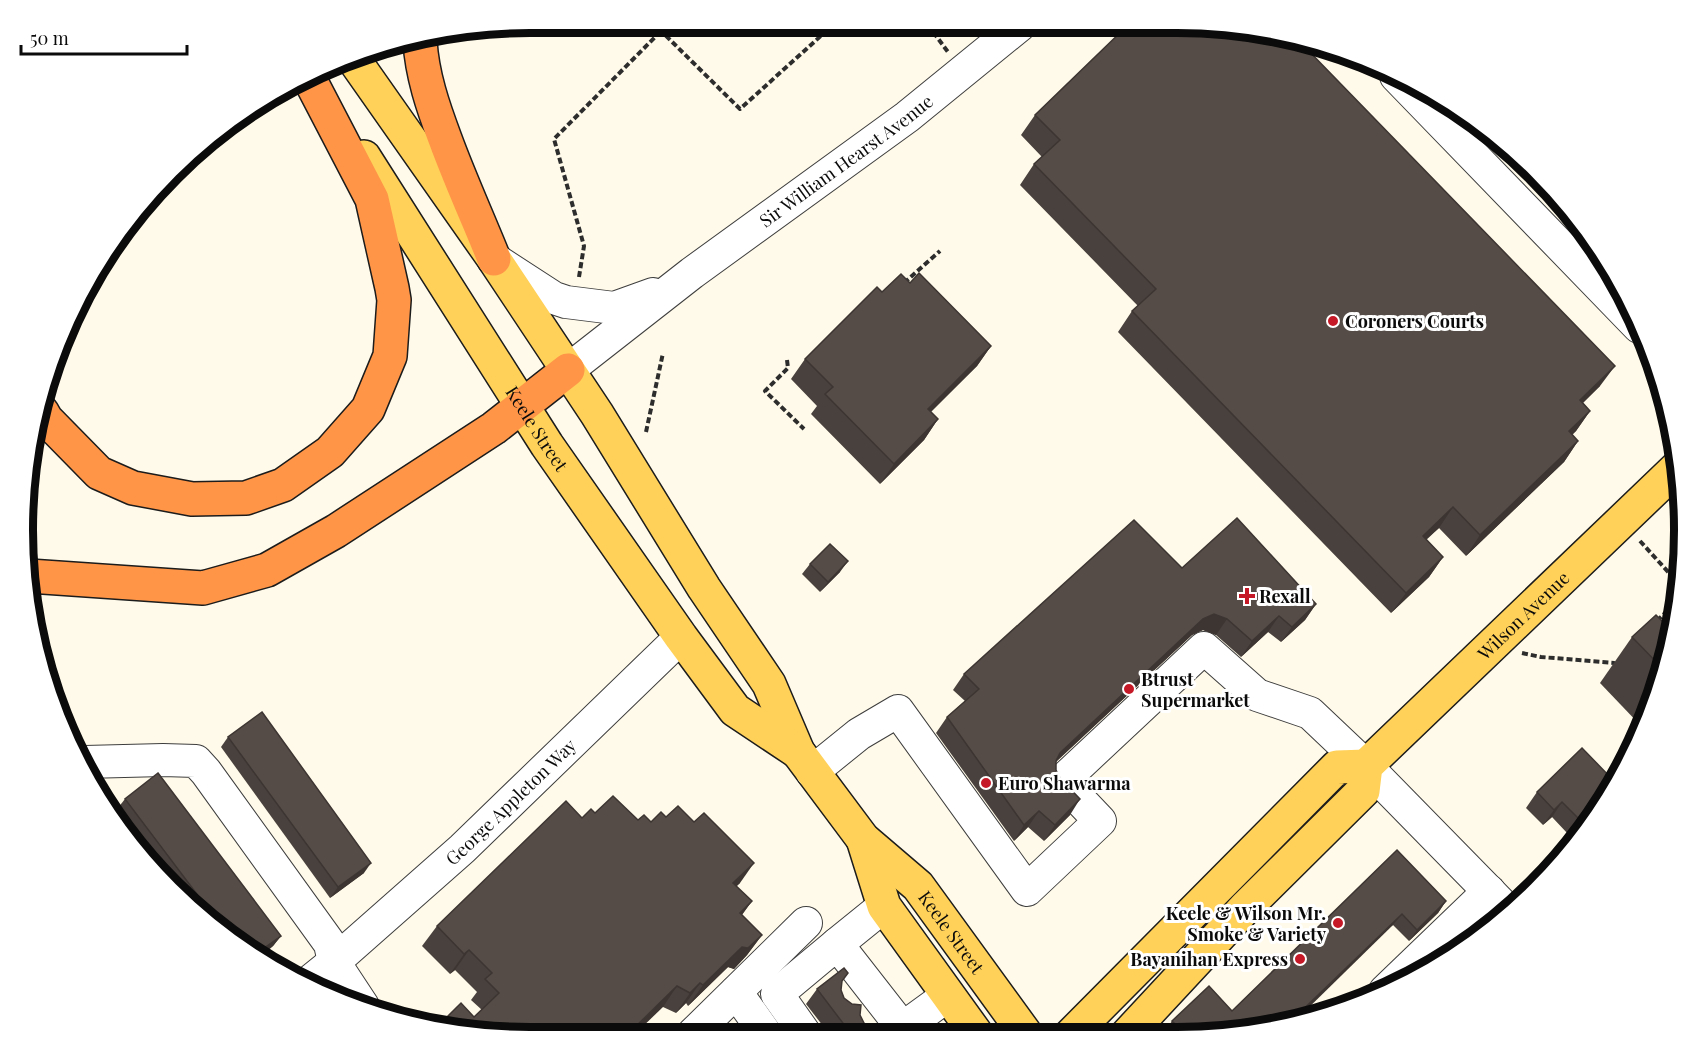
<svg xmlns="http://www.w3.org/2000/svg" width="1707" height="1060" font-family="'Playfair Display',serif">
<style>
.lines{fill:none;stroke-linecap:round;stroke-linejoin:round}
.minor-casing{stroke:#3e3e3e;stroke-width:34}
.major-casing{stroke:#1c1c1c;stroke-width:36}
.highway-casing{stroke:#1c1c1c;stroke-width:36}
.path{stroke:#2d2d2d;stroke-width:4;stroke-dasharray:6 3;stroke-linecap:butt}
.minor{stroke:#fff;stroke-width:32}
.major{stroke:#ffd159;stroke-width:33}
.highway{stroke:#ff9547;stroke-width:33}
.wall{fill:#49413d}
.shaded-wall{fill:#3c3532}
.building{fill:#554c47;stroke:#3c3532;stroke-width:1.5}
.poi-dot{fill:#c51927;stroke:#fff;stroke-width:2}
.labels{text-anchor:middle;dominant-baseline:central;stroke-width:6;stroke-linejoin:round;paint-order:stroke}
.street-label{font-size:18px;fill:#0b0b0b;stroke:#fff}
.poi-label{font-size:18px;font-weight:bold;fill:#0b0b0b;stroke:#fff;text-anchor:start}
.rim{fill:none;stroke:#0b0b0b;stroke-width:8}
</style>
<rect width="100%" height="100%" fill="#fffae9"/>
<g class="lines">
<g class="minor-casing">
<g id="minor">
<path d="M1396 76 1639 327"/>
<path d="M494 259 554 298 566 302 614 308 653 294"/>
<path id="s1" d="M568 370 692 273 907 117 1020 25"/>
<path d="M85 762 163 760 196 761 206 772 330 944 334 962 363 1006"/>
<path d="M812 772 859 734 898 711 1027 890 1100 821 1062 781 1204 648 1257 695 1310 713 1366 766 1510 913"/>
<path d="M837 944 884 906"/>
<path id="s2" d="M308 983 334 962 462 849 681 637"/>
<path d="M1385 991 1489 891"/>
<path d="M736 992 766 1034"/>
<path d="M903 1028 947 996"/>
<path d="M693 1034 806 923"/>
<path d="M806 1035 777 994 837 944 908 1035"/>
</g>
</g>
<g class="major-casing">
<g id="major">
<path id="s3" d="M352 57 494 259 597 414 704 588 769 684 798 752 863 839 918 886 1027 1036"/>
<path id="s4" d="M364 157 547 445 681 637 735 710 798 752"/>
<path d="M863 839 884 906 977 1035"/>
<path d="M1070 1036 1337 767 1366 766"/>
<path id="s5" d="M1126 1036 1245 908 1363 791 1366 766 1680 465"/>
</g>
</g>
<g class="highway-casing">
<g id="highway">
<path d="M420 41C422 75 433 107 445 139 460 180 478 219 494 259"/>
<path d="M42 412 46 419 99 473 133 488 192 499 246 498 283 485 330 452 368 409 390 356 394 300 392 288 372 199 309 78"/>
<path d="M29 576 203 588 267 570 336 531 494 428 568 370"/>
</g>
</g>
<g class="path">
<path d="M653 23 740 109 834 24"/>
<path d="M928 25 948 52"/>
<path d="M579 277 584 246 554 139 669 23"/>
<path d="M904 283 940 251"/>
<path d="M787 360 788 368 765 391 804 429"/>
<path d="M646 432 663 353"/>
<path d="M1640 541 1680 585"/>
<path d="M1657 621 1677 601"/>
<path d="M1522 653 1541 657 1614 663 1617 667"/>
</g>
<use href="#minor" class="minor"/>
<use href="#major" class="major"/>
<use href="#highway" class="highway"/>
</g>
<g class="wall">
<path d="M1035 115 1600 386 1583 403 1590 411 1576 431 1572 435 1578 441 1564 462 1466 556 1439 528 1426 539 1443 557 1429 577 1391 613 1118 332 1132 311 1138 306 1020 185 1034 164 1042 157 1021 135Z"/>
<path d="M910 283 991 346 977 366 931 412 938 419 924 440 880 484 811 414 817 406 791 379 805 359 882 292Z"/>
<path d="M810 564 840 572 820 592 802 574Z"/>
<path d="M1182 568 1316 604 1305 620 1281 642 1268 632 1241 657 1216 635 1203 630 1192 635 1056 762V770L1070 815 1044 841 1028 827 1014 841 936 733 947 717 965 701 953 690 964 674Z"/>
<path d="M1632 637 1667 662 1642 727 1600 683Z"/>
<path d="M228 737 364 873 330 898 221 747Z"/>
<path d="M1615 782 1604 799 1568 834 1552 817 1543 825 1526 808 1537 792Z"/>
<path d="M125 799 281 936 273 946 261 956 221 932 167 875 117 809Z"/>
<path d="M595 813 651 822 666 817 740 883 736 886 752 901 742 915 762 935 747 955 734 969 728 967 688 1006 686 1003 676 1013 663 1007 474 1017 482 1010 471 1000 477 992 455 970 450 974 422 946 437 926 582 818Z"/>
<path d="M1397 850 1446 901 1438 913 1409 941 1393 925 1211 1036H1167L1164 1033 1172 1021 1232 1011Z"/>
<path d="M842 981 841 990 844 998 860 1015 864 1023 871 1028 895 1035H830L806 1004 817 989Z"/>
</g>
<g class="shaded-wall">
<path d="M991 346 977 366 913 429 928 409Z"/>
<path d="M1615 366 1600 386 1565 420 1580 400Z"/>
<path d="M1590 411 1576 431 1554 452 1569 431Z"/>
<path d="M938 419 924 440 880 484 894 464Z"/>
<path d="M1578 441 1564 462 1466 556 1480 535Z"/>
<path d="M1453 507 1439 528 1409 556 1423 536Z"/>
<path d="M1443 557 1429 577 1391 613 1406 593Z"/>
<path d="M848 561 840 572 820 592 828 582Z"/>
<path d="M1316 604 1305 620 1281 642 1292 627Z"/>
<path d="M1214 614 1227 619 1216 635 1203 630 1192 635 1049 768 1060 753 1203 619Z"/>
<path d="M1279 616 1268 632 1241 657 1252 641Z"/>
<path d="M1612 787 1604 799 1568 834 1579 819Z"/>
<path d="M1080 799 1070 815 1044 841 1055 825Z"/>
<path d="M1562 802 1552 817 1543 825 1554 810Z"/>
<path d="M1039 811 1028 827 1014 841 1024 825Z"/>
<path d="M371 863 364 873 330 898 338 887Z"/>
<path d="M754 863 740 883 719 904 733 883Z"/>
<path d="M752 901 737 921 740 913Z"/>
<path d="M1446 901 1438 913 1409 941 1417 930Z"/>
<path d="M1402 914 1393 925 1293 1023 1288 1024Z"/>
<path d="M762 935 747 955 734 969 728 967 688 1006 703 985 742 947Z"/>
<path d="M281 936 273 946 261 956 257 953Z"/>
<path d="M469 950 455 970 450 974 464 954Z"/>
<path d="M700 983 686 1003 676 1013 690 993Z"/>
<path d="M677 986 663 1007 635 1034H628Z"/>
</g>
<g class="building">
<path d="M1127 26 1243 27 1300 42 1615 366 1580 400 1590 411 1569 431 1578 441 1480 535 1453 507 1423 536 1443 557 1406 593 1132 311 1156 289 1034 164 1060 140 1035 115Z"/>
<path d="M919 273 991 346 928 409 938 419 894 464 825 394 833 387 805 359 877 287 882 292 901 274 910 283Z"/>
<path d="M1237 518 1316 604 1292 627 1279 616 1252 641 1227 619 1214 614 1203 619 1060 753 1056 761V770L1060 778 1080 799 1055 825 1039 811 1024 825 947 717 979 689 964 674 1134 520 1182 568Z"/>
<path d="M830 544 848 561 828 582 810 564Z"/>
<path d="M1656 615 1668 627 1674 621 1667 662 1664 670 1632 637Z"/>
<path d="M262 712 371 863 338 887 228 737Z"/>
<path d="M1582 748 1615 782 1612 787 1579 819 1562 802 1554 810 1537 792Z"/>
<path d="M158 773 281 936 257 953 230 938 125 799Z"/>
<path d="M613 796 638 820 644 815 651 822 661 812 666 817 678 806 694 822 704 813 754 863 733 883 752 901 740 913 762 935 748 948 742 947 703 985 700 983 690 993 677 986 628 1034 464 1033 438 1026 461 1003 474 1017 499 993 485 979 492 973 469 950 464 954 437 926 566 801 582 818 591 809 595 813Z"/>
<path d="M1397 850 1446 901 1417 930 1402 914 1288 1024 1211 1036H1187L1172 1021 1209 986 1232 1011Z"/>
<path d="M844 968 848 973 842 981 841 990 844 998 852 1004 861 1005 860 1015 864 1023 871 1028 880 1029 888 1026 895 1035H852L817 989Z"/>
</g>
<g class="poi-dot">
<circle cx="1333" cy="321" r="6"/>
<path d="M1244 587h6v6h6v6h-6v6h-6v-6h-6v-6h6z"/>
<circle cx="1129" cy="689" r="6"/>
<circle cx="986" cy="783" r="6"/>
<circle cx="1338" cy="923" r="6"/>
<circle cx="1300" cy="959" r="6"/>
</g>
<g class="labels">
<g class="street-label">
<text stroke="none"><textPath href="#s1" startOffset="348">Sir William Hearst Avenue</textPath></text>
<text stroke="none"><textPath href="#s4" startOffset="322">Keele Street</textPath></text>
<text stroke="none"><textPath href="#s5" startOffset="584">Wilson Avenue</textPath></text>
<text stroke="none"><textPath href="#s2" startOffset="272">George Appleton Way</textPath></text>
<text stroke="none"><textPath href="#s3" startOffset="1065">Keele Street</textPath></text>
</g>
<g class="poi-label">
<text x="1345" y="321">Coroners Courts</text>
<text x="1259" y="596">Rexall</text>
<text x="1141" y="679">Btrust<tspan x="1141" dy="21">Supermarket</tspan></text>
<text x="998" y="783">Euro Shawarma</text>
<text x="1326" y="913" text-anchor="end">Keele &amp; Wilson Mr.<tspan x="1326" dy="21">Smoke &amp; Variety</tspan></text>
<text x="1288" y="959" text-anchor="end">Bayanihan Express</text>
</g>
</g>
<path d="M0 0H1707V1060H0ZM530 33H1177A497 497 0 0 1 1674 530V530A497 497 0 0 1 1177 1027H530A497 497 0 0 1 33 530V530A497 497 0 0 1 530 33Z" fill="#fff" fill-rule="evenodd"/>
<path class="rim" d="M530 33H1177A497 497 0 0 1 1674 530V530A497 497 0 0 1 1177 1027H530A497 497 0 0 1 33 530V530A497 497 0 0 1 530 33Z"/>
<path d="M21 45v9h166v-9" fill="none" stroke="#0b0b0b" stroke-width="3"/>
<text x="30" y="45" font-size="18" fill="#0b0b0b" stroke="#ffffff" stroke-width="4.5" paint-order="stroke">50 m</text>
</svg>
